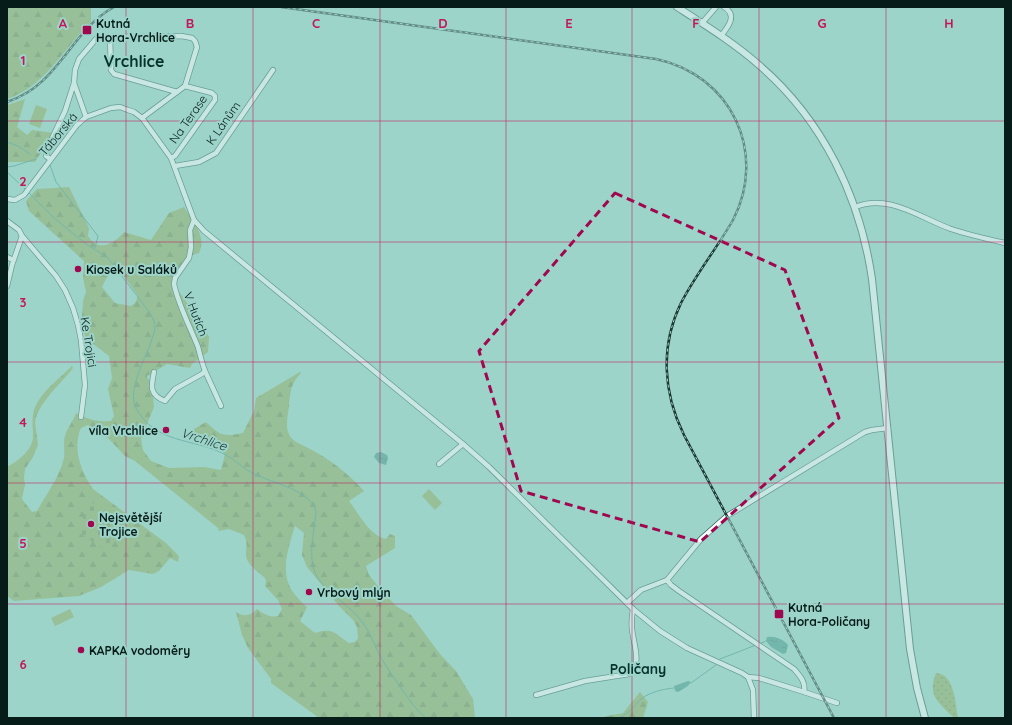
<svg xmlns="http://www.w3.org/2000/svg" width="1012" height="725" font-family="Quicksand,sans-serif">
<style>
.grass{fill:url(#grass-dots)}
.forest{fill:url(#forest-firs);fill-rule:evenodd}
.cemetery{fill:url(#cemetery-stones)}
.garden{fill:#91a85b}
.water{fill:url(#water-ripples)}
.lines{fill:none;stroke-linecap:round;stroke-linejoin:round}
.stream{stroke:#419488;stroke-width:1}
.minor-casing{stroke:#295f57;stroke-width:6}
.major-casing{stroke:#295f57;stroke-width:8}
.minor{stroke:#fff;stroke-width:4.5}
.major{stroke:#fff;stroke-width:6}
.rail-casing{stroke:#1c3733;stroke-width:2.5}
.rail{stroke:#9dd4ca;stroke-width:1;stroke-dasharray:3;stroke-linecap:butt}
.marked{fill:none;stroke:#9f074e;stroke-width:3;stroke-dasharray:8 5;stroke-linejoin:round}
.grid{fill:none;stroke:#c2185b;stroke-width:1;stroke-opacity:0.55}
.poi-dot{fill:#9f074e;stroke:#9dd4ca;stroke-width:1.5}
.labels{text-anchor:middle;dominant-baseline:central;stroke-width:4;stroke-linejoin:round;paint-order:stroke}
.poi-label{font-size:12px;font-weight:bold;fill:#061c19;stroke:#9dd4ca;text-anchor:start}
.street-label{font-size:12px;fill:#061c19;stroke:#9dd4ca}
.water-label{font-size:13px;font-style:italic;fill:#1c3732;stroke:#9dd4ca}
.quarter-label{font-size:14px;font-weight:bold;fill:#06322c;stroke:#9dd4ca}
.district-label{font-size:16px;font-weight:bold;fill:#06322c;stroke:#9dd4ca}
.grid-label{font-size:13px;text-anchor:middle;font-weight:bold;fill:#c2185b;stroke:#9dd4ca;stroke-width:4;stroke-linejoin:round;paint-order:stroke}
</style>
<defs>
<pattern id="grass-dots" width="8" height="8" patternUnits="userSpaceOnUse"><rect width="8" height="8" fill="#91a85b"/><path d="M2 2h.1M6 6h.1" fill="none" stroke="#74884a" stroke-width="1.8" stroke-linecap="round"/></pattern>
<pattern id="forest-firs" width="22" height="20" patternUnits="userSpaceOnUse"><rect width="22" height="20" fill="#91a85b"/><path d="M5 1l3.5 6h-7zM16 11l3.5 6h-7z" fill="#74884a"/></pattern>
<pattern id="cemetery-stones" width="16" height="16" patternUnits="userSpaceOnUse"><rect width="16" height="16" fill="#91a85b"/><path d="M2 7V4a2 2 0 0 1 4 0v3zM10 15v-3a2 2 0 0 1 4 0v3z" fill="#74884a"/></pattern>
<pattern id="water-ripples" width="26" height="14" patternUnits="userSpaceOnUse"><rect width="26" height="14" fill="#419488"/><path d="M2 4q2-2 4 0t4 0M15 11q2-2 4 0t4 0" fill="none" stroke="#34786e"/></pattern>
</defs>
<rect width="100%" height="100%" fill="#9dd4ca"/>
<path class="grass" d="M936 673C955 674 955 704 958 717L957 718 953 717C938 702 927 695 936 673Z"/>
<g class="forest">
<path d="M7 7H91V22C63 49 46 86 7 99Z"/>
<path d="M25 99 17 127 27 135 32 130 54 133 35 162H7V105Z"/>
<path d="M69 187 89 228 88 236C98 253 114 244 124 232L151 240 169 213 184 207C193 221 207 236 199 253L186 257C181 266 174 272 172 282L199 319 209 337 208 352 192 364 190 368 167 364 147 376 152 387 154 407 141 439 143 450 151 461 169 468 204 467 221 470 225 454 208 441 194 435V429L206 422C220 436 224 437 243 433L254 411 256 398 300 372 301 373C291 383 290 392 289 406 288 415 285 426 289 434 291 440 300 444 306 447 328 458 347 472 364 491L349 501C359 514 369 535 386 539L390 534 395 536V548L366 566 369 575 381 590 396 606 411 615 440 654 456 671 473 699 475 718H319L271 683V679L248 648 242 635 236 612C243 617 251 616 257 609 264 614 270 618 278 616L282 609 278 600 265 586 266 581 265 578C259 573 247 564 246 556 246 548 248 543 244 535L229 529 219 531 218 528 135 461 125 456 109 439 88 425 81 428C72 448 81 472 93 489L166 543 179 556 178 562 170 558 159 571 153 574 129 570 101 587 79 596 14 601 7 596V467C18 461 34 449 33 435 33 425 31 418 35 407 42 391 59 379 72 366L73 368 70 372 51 393 42 405 37 414 35 422 38 445 33 457 25 469 24 478 25 484 22 499 32 512 37 511C47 493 59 478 64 458 65 451 63 443 65 436 67 428 73 422 76 413 90 420 96 422 111 421L114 416 108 389 112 378 109 356 87 339 84 334 82 317 83 301 86 292 83 278 84 261 29 211 26 201 37 189ZM118 268 138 296 135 303 131 306 115 303 102 287C106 279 109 272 118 268ZM295 526 304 533 302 555 307 567 339 606 353 620 357 627 358 638 355 642 349 643C335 634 333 627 315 633L300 621 307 607C304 604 299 600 296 596 278 576 288 549 295 526Z"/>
<path d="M640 692 648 702 643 718H597L623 713Z"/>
</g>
<path class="cemetery" d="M88 500 121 520 107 551 79 533Z"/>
<g class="garden">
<path d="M36 105 47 109 40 128 29 124Z"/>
<path d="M429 489 442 503 435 510 422 496Z"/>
<path d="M70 609 74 617 55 626 51 618Z"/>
</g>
<g class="water">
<path d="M381 452 387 455 388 458 386 465 379 463 374 457 376 453Z"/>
<path d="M767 637C775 636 783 639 788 645L786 653 783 654 771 647 766 641Z"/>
<path d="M688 681 691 682 688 686 678 692 675 691 674 686Z"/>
</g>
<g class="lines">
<g class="stream">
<path d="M7 142 18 146 30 154"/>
<path d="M50 165 56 182 98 236 95 248"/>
<path d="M7 167 14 166 36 159"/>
<path d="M7 172 25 189"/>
<path d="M29 193 54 218 86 244 108 258 150 313C153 318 155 322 155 328 155 332 152 338 151 342 145 359 127 391 136 408 155 444 193 438 224 454 235 459 243 469 254 474 271 482 296 487 309 500 312 502 316 509 316 513 316 517 314 523 314 528 312 541 310 557 314 570 320 589 347 603 359 618 368 628 373 641 378 652 386 667 414 710 426 718"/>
<path d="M759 644 766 641"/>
<path d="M720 659 756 645"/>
<path d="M691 683 716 665"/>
<path d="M619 718C629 714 634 706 641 699 650 692 663 689 674 688"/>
</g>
<g class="minor-casing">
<g id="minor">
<path d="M702 23 716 7"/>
<path d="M721 36C728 27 738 15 724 7"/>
<path d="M110 37 111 70 114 74 177 92"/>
<path d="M86 117 74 83 75 70 79 59 96 39 110 37 181 36 192 38 195 41 197 47 185 86 142 118"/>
<path d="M171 158 175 156 215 100V96L212 93 185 86"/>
<path d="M50 159 46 156 47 149 65 111 74 83"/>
<path d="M175 166 199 162 216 153 273 70"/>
<path d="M7 199 15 200 24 195 77 125 86 117 111 108 120 107 128 110 134 112 142 118 171 158 194 220 204 231 463 444 489 467 633 609 660 631 687 648 742 673 748 677 753 690 754 718"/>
<path d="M855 207C889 193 920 218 951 229 969 235 987 239 1005 243"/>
<path d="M7 221 19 230 22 236 56 276 65 290 73 308 78 325 81 340 85 385 81 417"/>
<path d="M7 257 13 260"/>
<path d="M7 286 12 265 22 236"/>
<path d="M205 371 221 406"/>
<path d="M154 372C151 386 149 395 165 401L175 389 202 374 205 371C202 363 200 355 198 347 190 327 178 304 174 284L175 278 189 258 191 247 190 230 194 220"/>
<path d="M439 464 463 444"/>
<path d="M667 580 671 585 679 591 794 669C800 676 806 682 804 692L759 678 748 677"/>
<path d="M627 603 641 590 667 580 701 539 727 516 865 432 872 430 888 428"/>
<path d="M804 692 837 703"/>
<path d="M536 695 585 681 629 674C643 666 633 642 632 629 631 622 632 616 633 609"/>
</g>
</g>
<g class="major-casing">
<path id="major" d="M677 7C705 25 734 43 759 65 823 120 860 197 872 279L910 649 917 688 925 718"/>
</g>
<use href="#minor" class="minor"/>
<use href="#major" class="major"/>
<g class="rail-casing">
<g id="rail">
<path d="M281 7 656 59C731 75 768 152 733 220 717 248 696 274 681 303 660 346 663 393 684 435L834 718"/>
<path d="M7 102C60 85 70 31 114 7"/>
</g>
</g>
<use href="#rail" class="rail"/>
</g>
<path d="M0 0H1012V725H0ZM615 193 785 270 839 418 700 542 521 491 479 351Z" fill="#9dd4ca" fill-opacity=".55" fill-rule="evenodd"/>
<path class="marked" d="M615 193 785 270 839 418 700 542 521 491 479 351Z"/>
<path class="grid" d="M126 7V718M253 7V718M380 7V718M506 7V718M632 7V718M759 7V718M886 7V718M7 121H1005M7 242H1005M7 362H1005M7 483H1005M7 604H1005"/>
<g class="poi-dot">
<rect x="82" y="25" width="10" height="10" rx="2"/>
<circle cx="78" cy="269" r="4"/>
<circle cx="166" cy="430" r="4"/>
<circle cx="91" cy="524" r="4"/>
<circle cx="309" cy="592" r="4"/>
<rect x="774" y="609" width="10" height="10" rx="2"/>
<circle cx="81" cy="650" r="4"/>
</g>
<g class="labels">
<g class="poi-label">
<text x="96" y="23">Kutná<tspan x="96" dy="14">Hora-Vrchlice</tspan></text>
<text x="86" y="269">Kiosek u Saláků</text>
<text x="158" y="430" text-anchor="end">víla Vrchlice</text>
<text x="99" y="517">Nejsvětější<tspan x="99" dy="14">Trojice</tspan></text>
<text x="317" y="592">Vrbový mlýn</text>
<text x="788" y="607">Kutná<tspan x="788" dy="14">Hora-Poličany</tspan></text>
<text x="89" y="650">KAPKA vodoměry</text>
</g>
<g class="street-label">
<text transform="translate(188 119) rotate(-55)">Na Terase</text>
<text transform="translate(223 123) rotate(-55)">K Lánům</text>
<text transform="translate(58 134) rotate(-50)">Táborská</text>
<text transform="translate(196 314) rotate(69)">V Hutích</text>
<text transform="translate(89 342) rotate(81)">Ke Trojici</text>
</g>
<g class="water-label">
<text transform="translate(204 439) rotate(18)">Vrchlice</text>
</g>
<g class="quarter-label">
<text x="638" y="669">Poličany</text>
</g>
<g class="district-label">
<text x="134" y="61">Vrchlice</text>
</g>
</g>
<g class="grid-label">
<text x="63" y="28">A</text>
<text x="190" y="28">B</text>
<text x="316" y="28">C</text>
<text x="443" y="28">D</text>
<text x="569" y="28">E</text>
<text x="696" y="28">F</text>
<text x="822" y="28">G</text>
<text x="949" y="28">H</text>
<text x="23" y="65">1</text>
<text x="23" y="186">2</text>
<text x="23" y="307">3</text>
<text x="23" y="427">4</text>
<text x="23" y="548">5</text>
<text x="23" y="669">6</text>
</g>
<rect width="1012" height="725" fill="none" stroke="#061c19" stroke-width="16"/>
</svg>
